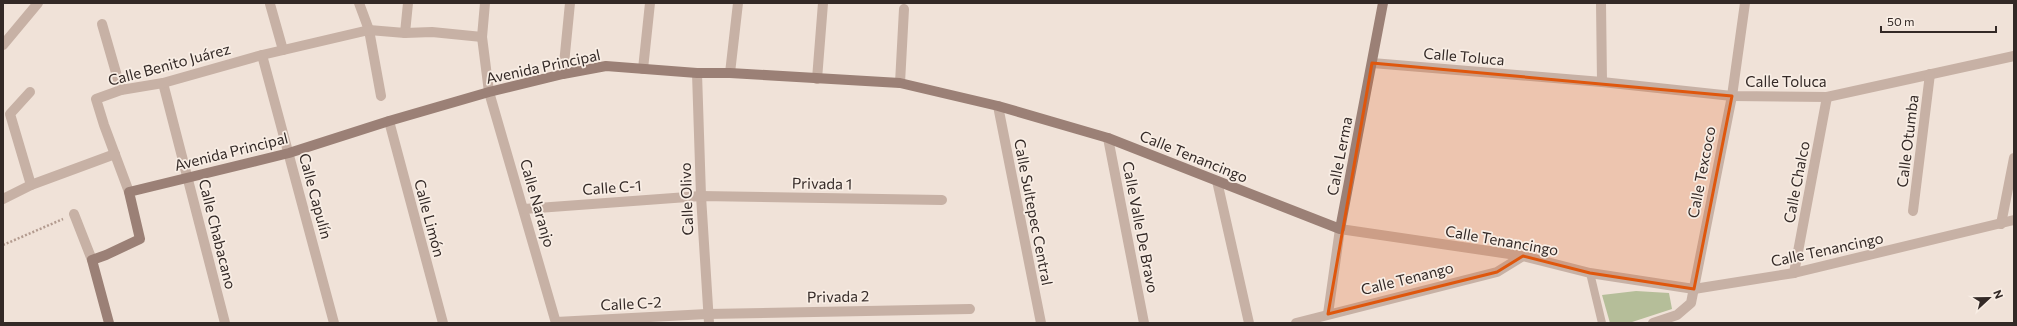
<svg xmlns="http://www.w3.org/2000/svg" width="2017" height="326" font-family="Commissioner,sans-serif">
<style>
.green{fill:#b5be99}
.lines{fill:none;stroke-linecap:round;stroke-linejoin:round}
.path{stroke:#b39b8f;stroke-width:2.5;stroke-dasharray:2 2;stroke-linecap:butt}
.lane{stroke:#c7b1a5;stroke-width:8}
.street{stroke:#c7b1a5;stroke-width:10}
.secondary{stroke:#9b8076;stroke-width:10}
.marked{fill:#df570d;fill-opacity:0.2;stroke:#df570d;stroke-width:3;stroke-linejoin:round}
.labels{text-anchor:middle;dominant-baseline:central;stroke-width:3.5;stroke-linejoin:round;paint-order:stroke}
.street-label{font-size:15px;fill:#332926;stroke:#f8ede4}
</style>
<rect width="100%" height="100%" fill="#f0e2d8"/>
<path class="green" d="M1636 291 1669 293 1672 309 1629 323H1610L1602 295Z"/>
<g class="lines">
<path class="path" d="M3 245 63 219"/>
<path class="lane" d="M1590 273 1602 323"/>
<g class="street">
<path d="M359 3 369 30 381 96"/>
<path d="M485 3 482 37 489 92 556 323"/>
<path d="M1601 3 1602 82"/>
<path d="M270 4 283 50"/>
<path d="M102 24 121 90"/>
<path d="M405 33 408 3"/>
<path d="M3 45 38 3"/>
<path d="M262 55 334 323"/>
<path d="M1372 63 1602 82 1732 96 1827 97 2014 56"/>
<path d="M643 69 650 3"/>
<path d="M697 73 701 196 709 323"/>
<path d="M730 73 738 3"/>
<path d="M563 74 570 3"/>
<path d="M817 79 823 3"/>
<path d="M163 83 225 323"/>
<path d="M900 83 904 9"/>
<path d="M30 92 10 114 31 185"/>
<path d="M998 106 1041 323"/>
<path d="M389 121 443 323"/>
<path d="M1108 138 1144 323"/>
<path d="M1217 181 1249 323"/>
<path d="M129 192 104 125 96 99 121 90 163 83 262 55 369 30 405 33 432 32 482 37"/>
<path d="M3 199 31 185 115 154"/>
<path d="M524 209 701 196 942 200"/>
<path d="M1913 211 1930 74"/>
<path d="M74 214 92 260"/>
<path d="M2001 224 2014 158"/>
<path d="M1794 273 1827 97"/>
<path d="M1328 314 1340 229 1523 256 1590 273 1694 289 1794 273 2014 220"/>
<path d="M556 322 707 314 970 309"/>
<path d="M1296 323 1497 272 1523 256"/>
<path d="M1653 323 1677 315 1691 303 1732 96 1745 3"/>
</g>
<path class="secondary" d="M109 323 92 260 106 255 140 239 129 192 289 153 389 121 489 92 563 74 606 66 697 73H730L900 83 998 106 1108 138 1340 229 1383 3"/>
</g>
<path class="marked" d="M1372 63 1732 96 1694 289 1590 273 1523 256 1497 272 1328 314Z"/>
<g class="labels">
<g class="street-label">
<text transform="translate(1464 56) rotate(5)">Calle Toluca</text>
<text transform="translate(169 64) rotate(-15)">Calle Benito Juárez</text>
<text transform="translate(543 66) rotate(-12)">Avenida Principal</text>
<text x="1786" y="81">Calle Toluca</text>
<text transform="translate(1907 141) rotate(-83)">Calle Otumba</text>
<text transform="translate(231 151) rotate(-14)">Avenida Principal</text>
<text transform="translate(1194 156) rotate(22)">Calle Tenancingo</text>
<text transform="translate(1339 156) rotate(-79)">Calle Lerma</text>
<text transform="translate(1701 172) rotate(-79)">Calle Texcoco</text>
<text transform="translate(1796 182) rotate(-79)">Calle Chalco</text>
<text transform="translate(822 183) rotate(1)">Privada 1</text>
<text transform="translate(612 187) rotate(-4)">Calle C-1</text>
<text transform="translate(316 196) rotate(75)">Calle Capulín</text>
<text transform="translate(686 199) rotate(-92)">Calle Olivo</text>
<text transform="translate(538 203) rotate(74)">Calle Naranjo</text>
<text transform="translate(1034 212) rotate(79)">Calle Sultepec Central</text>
<text transform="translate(430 218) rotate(75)">Calle Limón</text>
<text transform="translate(1141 227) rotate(79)">Calle Valle De Bravo</text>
<text transform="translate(218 234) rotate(76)">Calle Chabacano</text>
<text transform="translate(1502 240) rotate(10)">Calle Tenancingo</text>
<text transform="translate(1827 249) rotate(-12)">Calle Tenancingo</text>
<text transform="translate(1407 278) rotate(-14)">Calle Tenango</text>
<text transform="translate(838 296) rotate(-1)">Privada 2</text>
<text transform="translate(631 303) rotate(-3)">Calle C-2</text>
</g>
</g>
<rect width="2017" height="326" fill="none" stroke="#332926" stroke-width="8"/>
<g transform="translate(1989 298) rotate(68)" stroke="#f8ede4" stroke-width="3" paint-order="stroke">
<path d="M0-3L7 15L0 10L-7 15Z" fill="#332926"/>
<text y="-6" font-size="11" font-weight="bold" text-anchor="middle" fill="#332926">N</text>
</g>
<path d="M1881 26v6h115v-6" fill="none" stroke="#332926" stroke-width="2"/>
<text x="1887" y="26" font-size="12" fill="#332926" stroke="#f8ede4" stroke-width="3" paint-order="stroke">50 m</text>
</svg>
